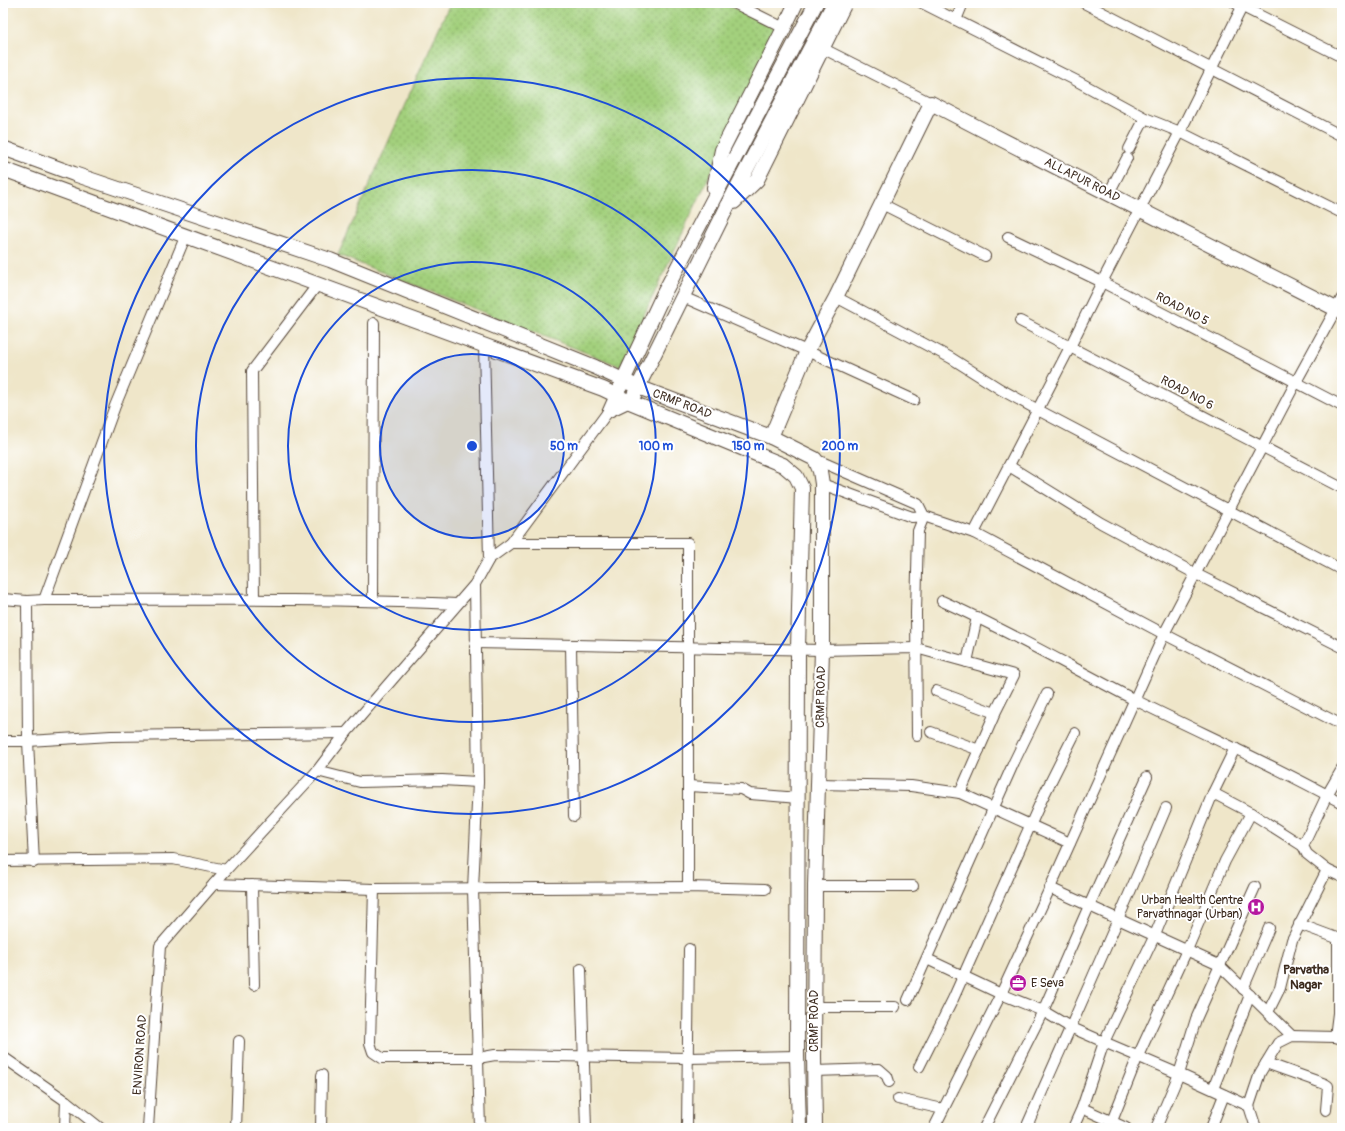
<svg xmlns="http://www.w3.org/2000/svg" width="1345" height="1131" font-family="Pangolin,sans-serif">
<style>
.grass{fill:url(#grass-dots);stroke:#6f7d4e}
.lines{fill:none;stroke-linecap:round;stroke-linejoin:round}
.street-casing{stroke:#564638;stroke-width:12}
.secondary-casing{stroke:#564638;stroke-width:16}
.street{stroke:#fff;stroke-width:10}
.secondary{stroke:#fff;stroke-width:14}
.ring{fill:none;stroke:#1d4ed8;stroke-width:2}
.labels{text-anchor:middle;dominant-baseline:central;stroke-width:4;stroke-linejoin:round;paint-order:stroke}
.street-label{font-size:12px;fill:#3b2a1e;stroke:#fff}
.poi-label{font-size:12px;fill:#3b2a1e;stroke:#fff;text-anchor:end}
.neighbourhood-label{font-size:13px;font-weight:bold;fill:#3b2a1e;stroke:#fff}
.centre{fill:#1d4ed8;stroke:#fff;stroke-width:2}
.ring-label{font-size:12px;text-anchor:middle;font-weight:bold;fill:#1d4ed8;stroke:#fff;stroke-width:4;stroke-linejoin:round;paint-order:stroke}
</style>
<defs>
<pattern id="grass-dots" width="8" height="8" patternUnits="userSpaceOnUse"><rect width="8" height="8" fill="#a3d07d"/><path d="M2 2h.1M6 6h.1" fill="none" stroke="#86a966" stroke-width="1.8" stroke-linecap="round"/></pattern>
</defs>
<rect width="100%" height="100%" fill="#fff"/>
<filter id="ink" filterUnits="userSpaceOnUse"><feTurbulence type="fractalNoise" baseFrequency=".025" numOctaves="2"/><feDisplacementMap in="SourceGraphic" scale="8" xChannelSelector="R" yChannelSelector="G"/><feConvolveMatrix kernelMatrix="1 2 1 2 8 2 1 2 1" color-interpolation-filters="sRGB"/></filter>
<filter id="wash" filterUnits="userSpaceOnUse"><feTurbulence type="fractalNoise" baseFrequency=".012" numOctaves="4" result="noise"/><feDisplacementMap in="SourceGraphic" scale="16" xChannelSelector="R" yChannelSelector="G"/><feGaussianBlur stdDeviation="0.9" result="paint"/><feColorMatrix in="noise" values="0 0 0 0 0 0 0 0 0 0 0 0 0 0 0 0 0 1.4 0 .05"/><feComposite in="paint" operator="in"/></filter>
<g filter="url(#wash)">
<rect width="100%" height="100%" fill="#efe6c9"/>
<path class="grass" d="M450 3H723L778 30 620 366 338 255Z"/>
</g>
<g filter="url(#ink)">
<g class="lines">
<g class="street-casing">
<g id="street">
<path d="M734 3 784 28"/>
<path d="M922 3 1077 81 1145 118 1180 132 1342 213"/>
<path d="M1084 3 1342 136"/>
<path d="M1235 3 1342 57"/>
<path d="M956 20 963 3"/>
<path d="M822 48 931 103"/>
<path d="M1129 149 1145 118"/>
<path d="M1109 193 1127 158"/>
<path d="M882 204 985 256"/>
<path d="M1008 237 1102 282 1342 406"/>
<path d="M683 297 807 351 914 400"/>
<path d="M836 297 951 358 1000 389 1038 410 1342 570"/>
<path d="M1020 321 1342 488"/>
<path d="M484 345 489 559"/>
<path d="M615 395 607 413 630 402"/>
<path d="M815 459 918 504 924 516 918 531 916 613 917 736"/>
<path d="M1009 466 1101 523 1196 574 1342 647"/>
<path d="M822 484 912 517 924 516 974 533 1164 634 1342 725"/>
<path d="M974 533 1070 347 1102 282 1180 132 1244 3"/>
<path d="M511 543H688V887"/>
<path d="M475 584 478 782 473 889 480 1128"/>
<path d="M3 599 27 601 44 600C182 600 319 598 457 604"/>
<path d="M254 599 252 371 318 284"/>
<path d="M44 600 115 406 186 235"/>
<path d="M27 601 28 741 34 862"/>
<path d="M373 601 374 323"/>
<path d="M942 601C1007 630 1069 666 1133 699 1203 734 1274 765 1342 803"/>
<path d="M475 643 822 650 916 648 1014 675 995 713 960 793 1070 843"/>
<path d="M571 646 574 816"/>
<path d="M967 662 977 617"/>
<path d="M936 691 995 713"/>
<path d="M931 732 979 750"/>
<path d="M3 741H28L111 736 346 733"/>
<path d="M317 771 360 782 442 780 478 782"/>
<path d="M819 784 911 786 960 793"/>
<path d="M688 786 741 789 750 794 798 798"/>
<path d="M1213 793 1251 813 1303 846"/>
<path d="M3 861 173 859 226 870"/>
<path d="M1327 870 1342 877"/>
<path d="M214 884 374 889 688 887 765 889"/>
<path d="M252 885 254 985"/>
<path d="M815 886H913"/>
<path d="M1050 888 1219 965 1292 1036"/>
<path d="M374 889 370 1043 373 1052 382 1058H478L495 1055 687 1058 797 1056"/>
<path d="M1299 924 1342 940"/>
<path d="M927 959 1001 994 1043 1011 1070 1027 1104 1042 1179 1074 1249 1106 1260 1073 1278 1043 1292 1036 1335 1037 1342 1039"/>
<path d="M581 969 586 1128"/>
<path d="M1243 989 1269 928"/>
<path d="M908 1000 1014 762 1047 694"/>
<path d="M814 1007H895"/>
<path d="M1268 1012 1280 988 1292 940 1327 870 1307 854 1303 846 1327 795 1342 769"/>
<path d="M1335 1037 1338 1013V939"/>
<path d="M3 1057 66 1101 100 1128"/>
<path d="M1266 1063 1325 1084 1328 1086 1326 1110"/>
<path d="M919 1067 953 999 1042 799 1075 733"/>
<path d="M814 1071 879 1069 887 1076 889 1082"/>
<path d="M1213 1089 1250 995"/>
<path d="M898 1099 943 1109"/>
<path d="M1249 1106 1256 1128"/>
<path d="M1082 1108 1126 1128"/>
<path d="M1112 1121 1138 1056 1187 950 1225 861 1251 813"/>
<path d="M65 1128 66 1101"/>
<path d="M148 1128 160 946 226 870 317 771 346 733 475 584 489 559 511 543 607 413"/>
<path d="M236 1128 239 1041"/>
<path d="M321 1128 322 1075"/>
<path d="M687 1128 689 949"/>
<path d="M934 1128 1001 994 1050 888 1164 634 1296 382 1342 298"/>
<path d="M984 1128 1043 1011 1089 906 1147 777"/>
<path d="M1026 1128C1073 1021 1121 915 1166 808"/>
<path d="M1073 1128 1082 1108 1104 1042 1155 935 1213 793 1235 748"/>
<path d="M1156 1128 1179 1074 1196 1019 1255 887"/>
<path d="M1211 1128 1224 1095"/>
</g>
</g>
<g class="secondary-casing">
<g id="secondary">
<path d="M3 148 74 174 330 260 595 367 638 387 771 437 815 459 820 471 822 484V650L815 886 814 1056 815 1128"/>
<path d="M3 169 603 389 630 402 783 465 796 476 802 488 798 649 797 1056 799 1128"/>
<path d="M714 188 722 150 784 28 796 3"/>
<path d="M734 202 757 180 845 3"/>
<path d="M620 387 663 295 816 3"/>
<path d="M634 395 734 193 834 3"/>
<path d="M771 437 807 351 836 297 931 103 983 130 1342 312"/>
</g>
</g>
<use href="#street" class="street"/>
<use href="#secondary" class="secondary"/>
</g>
</g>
<circle cx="472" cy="446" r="92" fill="#1d4ed8" fill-opacity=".12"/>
<g class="ring">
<circle cx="472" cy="446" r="92"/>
<circle cx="472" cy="446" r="184"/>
<circle cx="472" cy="446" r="276"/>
<circle cx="472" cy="446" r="368"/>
</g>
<defs>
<g id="hospital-disc" transform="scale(0.9)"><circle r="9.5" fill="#b5179e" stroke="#fff"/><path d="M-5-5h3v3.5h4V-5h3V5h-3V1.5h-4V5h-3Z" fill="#fff"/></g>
<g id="office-disc" transform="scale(0.9)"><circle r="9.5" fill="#b5179e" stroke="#fff"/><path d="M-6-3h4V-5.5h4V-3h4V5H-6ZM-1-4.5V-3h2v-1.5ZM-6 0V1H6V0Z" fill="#fff"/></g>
</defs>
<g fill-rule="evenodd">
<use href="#hospital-disc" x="1256" y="907"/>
<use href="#office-disc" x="1018" y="983"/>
</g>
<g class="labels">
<g class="street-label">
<text transform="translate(1082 180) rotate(27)">ALLAPUR ROAD</text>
<text transform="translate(1182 309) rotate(27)">ROAD NO 5</text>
<text transform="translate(1187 393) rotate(28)">ROAD NO 6</text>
<text transform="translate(682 404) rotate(21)">CRMP ROAD</text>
<text transform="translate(821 697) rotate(-89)">CRMP ROAD</text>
<text transform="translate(814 1021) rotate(-90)">CRMP ROAD</text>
<text transform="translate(140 1055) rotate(-86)">ENVIRON ROAD</text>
</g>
<g class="poi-label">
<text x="1243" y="900">Urban Health Centre<tspan x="1243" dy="14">Parvathnagar (Urban)</tspan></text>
<text x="1031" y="983" text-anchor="start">E Seva</text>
</g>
<g class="neighbourhood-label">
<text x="1306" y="970">Parvatha<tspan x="1306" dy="15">Nagar</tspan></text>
</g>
</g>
<circle cx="472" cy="446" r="6" class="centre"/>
<g class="ring-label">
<text x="564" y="450">50 m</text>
<text x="656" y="450">100 m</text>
<text x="748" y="450">150 m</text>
<text x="840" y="450">200 m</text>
</g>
<rect width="1345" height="1131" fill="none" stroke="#fff" stroke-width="16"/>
</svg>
